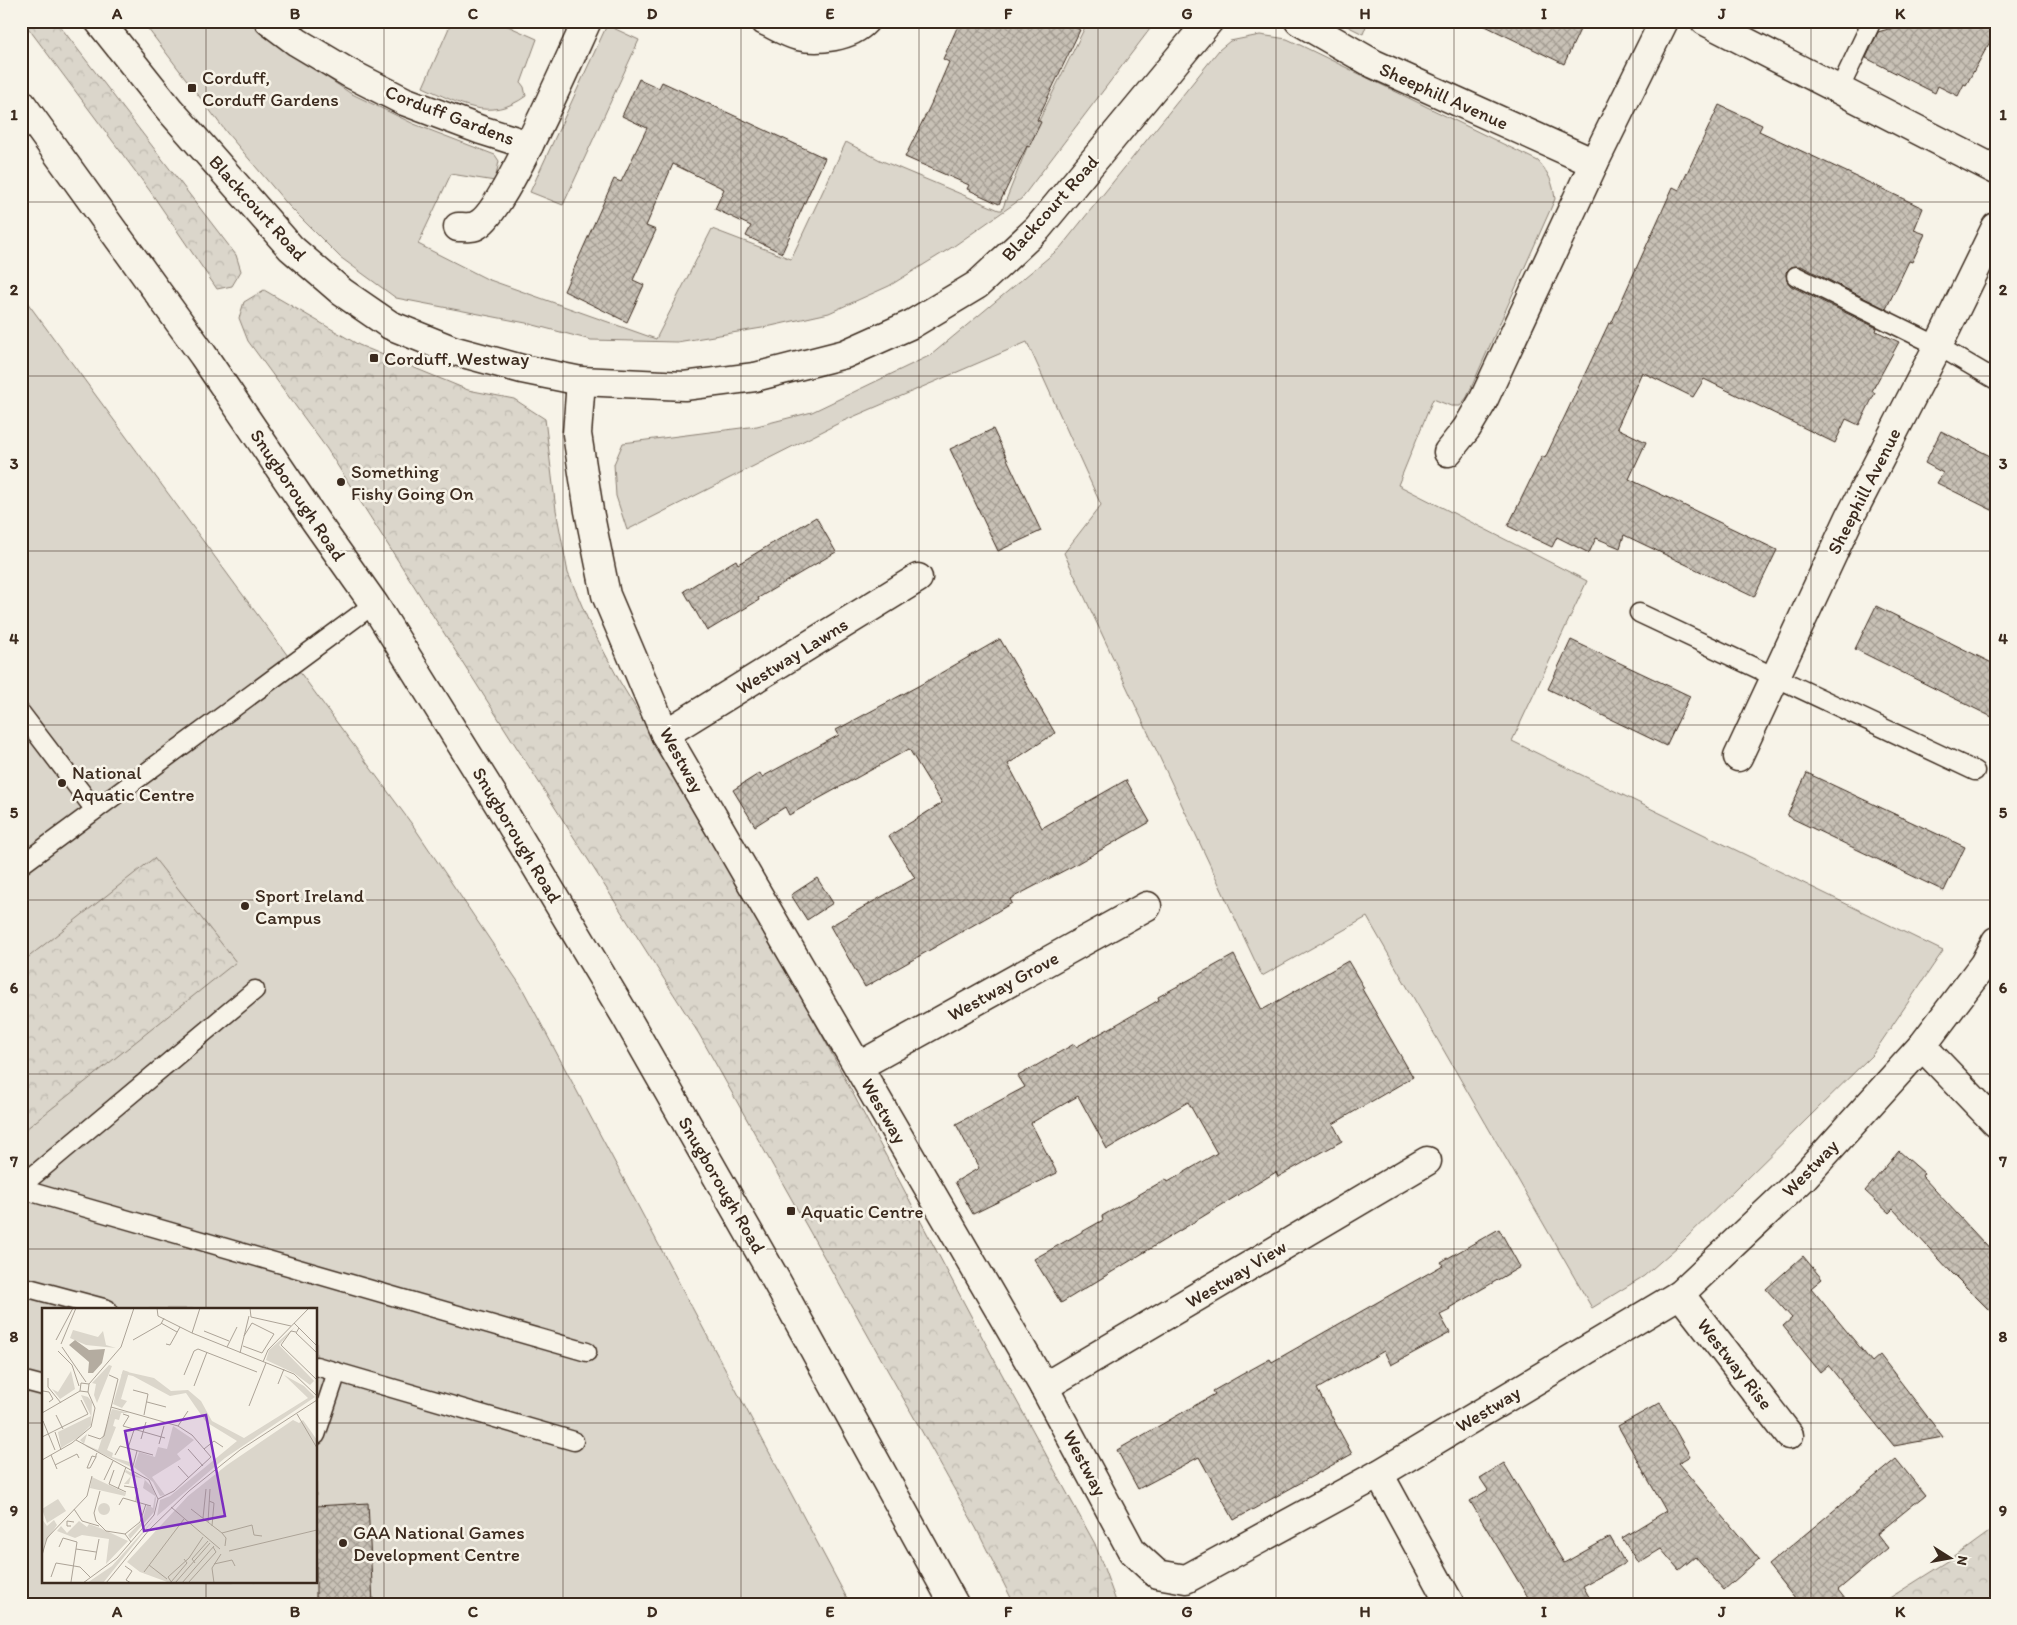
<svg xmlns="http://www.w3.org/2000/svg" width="2017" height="1625" font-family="Itim,sans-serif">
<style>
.green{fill:#dbd6cb;stroke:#8b8074;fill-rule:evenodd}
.forest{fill:url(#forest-crowns);stroke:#8b8074}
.building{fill:url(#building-cross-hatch);stroke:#3b2a1e}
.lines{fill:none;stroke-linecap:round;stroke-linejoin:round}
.service-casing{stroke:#3b2a1e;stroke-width:21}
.minor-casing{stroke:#3b2a1e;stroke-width:31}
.tertiary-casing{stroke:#3b2a1e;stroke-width:31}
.secondary-casing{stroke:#3b2a1e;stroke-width:31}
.service{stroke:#f7f3e8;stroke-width:18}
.minor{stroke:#f7f3e8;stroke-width:28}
.tertiary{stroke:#f7f3e8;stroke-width:28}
.secondary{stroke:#f7f3e8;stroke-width:28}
.grid{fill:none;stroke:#3b2a1e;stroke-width:1;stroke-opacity:0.55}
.poi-dot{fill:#3b2a1e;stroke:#f7f3e8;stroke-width:2}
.labels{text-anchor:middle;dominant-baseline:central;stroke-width:5;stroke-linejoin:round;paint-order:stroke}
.poi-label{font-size:19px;fill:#3b2a1e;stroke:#f7f3e8;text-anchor:start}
.street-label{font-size:19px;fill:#3b2a1e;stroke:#f7f3e8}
.inset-road{fill:none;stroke:#aca397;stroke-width:1}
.view{fill:#7b2cbf;fill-opacity:0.15;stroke:#7b2cbf;stroke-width:2.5}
.inset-edge{fill:none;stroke:#3b2a1e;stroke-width:2.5}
.neatline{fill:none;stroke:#3b2a1e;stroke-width:2}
.grid-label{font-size:16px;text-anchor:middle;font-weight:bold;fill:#3b2a1e}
</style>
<defs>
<pattern id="forest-crowns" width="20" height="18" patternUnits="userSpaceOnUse" patternTransform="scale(1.25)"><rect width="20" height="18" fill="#dbd6cb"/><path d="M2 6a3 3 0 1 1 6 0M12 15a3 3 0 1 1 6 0" fill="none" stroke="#bdb8ae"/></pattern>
<pattern id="building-cross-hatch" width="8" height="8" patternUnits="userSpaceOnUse" patternTransform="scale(1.25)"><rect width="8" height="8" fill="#c8c1b6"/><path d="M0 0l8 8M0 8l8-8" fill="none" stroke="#a49d93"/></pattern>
</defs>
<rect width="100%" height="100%" fill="#f7f3e8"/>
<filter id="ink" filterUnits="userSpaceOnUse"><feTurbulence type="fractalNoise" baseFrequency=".02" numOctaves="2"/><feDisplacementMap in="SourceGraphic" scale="10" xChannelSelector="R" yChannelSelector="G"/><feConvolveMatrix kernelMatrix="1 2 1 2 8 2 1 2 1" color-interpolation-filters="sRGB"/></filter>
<g filter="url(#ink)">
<g class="green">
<path d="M142 21H248L266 36 350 93 414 124 495 155 499 161 495 181 451 174 418 244 487 279 656 339 712 229 791 259 846 142 880 160 999 210H1002L1032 135 1088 21H1156L1021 199 954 246 889 286 829 313 762 328 677 342 591 340 526 323 396 298 340 257 289 206 227 133Z"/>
<path d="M452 21H501V23L537 39 521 83 524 87 526 96C489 123 459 103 423 87Z"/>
<path d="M1337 21H1368L1363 34Z"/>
<path d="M607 25 639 40 563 205 530 192Z"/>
<path d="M1260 35 1287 39 1300 45 1538 161C1549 173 1553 183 1555 199L1467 397 1460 406H1451L1433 399 1398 485 1587 581 1512 741 1943 951 1873 1054 1677 1247 1644 1276 1592 1308 1367 917 1262 976 1064 553 1101 505 1027 342 841 422 627 530 616 496 614 464 623 443 757 426 812 412 931 355 1060 248 1219 50 1230 41Z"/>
<path d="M21 294 414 827 521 986 850 1604H21ZM44 1309H316V1581H44Z"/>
</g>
<g class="forest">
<path d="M23 21H56L236 255 241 271 232 286 217 289 150 191Z"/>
<path d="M264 290 359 345 468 390 514 399 545 419 556 510 568 573 591 627 620 682 683 786 781 958 997 1365 1095 1544 1117 1604H1014L976 1528 699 1034 327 449 248 341 239 318 244 302Z"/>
<path d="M154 858 236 962 21 1133V963Z"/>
<path d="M1996 1527V1604H1880L1956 1556Z"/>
</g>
<g class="building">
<path d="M960 21H1062L1080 30 1037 120 1041 122 1029 147 1027 146 999 204 967 189 969 185 905 157 931 104 949 62 943 59Z"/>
<path d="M1475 21H1584L1564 64Z"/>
<path d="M1916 21H1996V31L1966 85 1964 84 1958 96 1938 86 1935 93 1866 58 1878 32Z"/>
<path d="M639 79 659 88 662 82 825 158 782 253 746 236 751 226 715 209 724 189 673 164 646 226 656 230 633 280 644 285 627 322 564 291 614 179 621 182 647 128 622 116Z"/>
<path d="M1719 105 1762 125 1759 131 1923 208 1914 230 1925 234 1912 262 1909 261 1886 309 1801 266 1791 267 1786 272 1787 281 1791 286 1877 328 1876 331 1899 342 1872 391 1875 393 1859 425 1846 419 1835 443 1704 379 1693 397 1642 372 1617 428 1646 442 1629 479 1777 550 1754 597 1624 535 1620 548 1596 538 1589 553 1557 537 1552 547 1508 526 1542 456 1545 458 1609 323 1611 324 1673 187 1679 190Z"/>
<path d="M993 429 1041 531 998 551 950 449Z"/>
<path d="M1941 431 1996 459V512L1937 483 1943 473 1925 463Z"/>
<path d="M816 517 836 552 758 598 759 600 707 631 684 591 736 560 738 564Z"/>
<path d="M1876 606 1996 665V719L1855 649Z"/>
<path d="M1000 639 1055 733 1008 764 1042 828 1126 780 1150 822 1071 867 1010 899 1012 903 865 987 830 926 915 878 889 836 942 803 909 749 789 815 785 807 755 826 733 790 760 773 762 777 839 735 836 730 920 685Z"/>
<path d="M1571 640 1690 696 1666 746 1548 689Z"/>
<path d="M1807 773 1965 847 1944 891 1787 816Z"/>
<path d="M817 878 833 903 807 920 791 895Z"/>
<path d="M1234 955 1262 1010 1348 961 1364 988 1362 989 1413 1077 1333 1124 1342 1141 1278 1177 1276 1172 1061 1303 1034 1259 1103 1220 1102 1216 1166 1179 1168 1182 1217 1153 1188 1102 1107 1149 1078 1096 1031 1123 1057 1173 973 1214 955 1182 979 1168 956 1124 1025 1087 1018 1076 1074 1044 1076 1047 1119 1023 1159 1000 1158 997Z"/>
<path d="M1899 1151 1924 1173 1922 1176 1996 1256V1317L1951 1272 1893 1209 1889 1213 1865 1191Z"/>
<path d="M1499 1229 1520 1267 1449 1308 1450 1310 1440 1315 1450 1333 1391 1365 1384 1351 1317 1389 1352 1454 1234 1520 1199 1457 1138 1489 1117 1450 1215 1394 1213 1391 1241 1375 1270 1359 1272 1362 1443 1265 1441 1262Z"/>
<path d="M1803 1256 1822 1279 1811 1288 1872 1362 1880 1355 1943 1437 1894 1446 1828 1365 1820 1372 1783 1326 1792 1318 1766 1289Z"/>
<path d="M1660 1403 1690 1456 1678 1463 1759 1559 1724 1590 1695 1557 1679 1570 1661 1549 1638 1563 1622 1538 1666 1511 1618 1426Z"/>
<path d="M1896 1459 1925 1495 1877 1534 1888 1548 1838 1590 1849 1604H1799L1768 1565Z"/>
<path d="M1504 1463 1564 1563 1610 1537 1625 1563 1583 1586 1593 1604H1532L1470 1501 1488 1490 1480 1478Z"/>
<path d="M368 1503 373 1604H316V1506Z"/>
</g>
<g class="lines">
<g class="service-casing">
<g id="service">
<path d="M1839 90 1872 21"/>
<path d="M1796 276 1938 346 1996 380"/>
<path d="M1639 613 1975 771"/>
<path d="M21 713 95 810"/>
<path d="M21 865 374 604"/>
<path d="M21 1186 255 990"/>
<path d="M21 1189 587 1352"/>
<path d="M21 1286 107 1309"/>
<path d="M316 1366 574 1441"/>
<path d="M21 1380 44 1386"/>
<path d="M316 1435 337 1372"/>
</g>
</g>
<g class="minor-casing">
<g id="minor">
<path d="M269 21 297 42 349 73 404 101 481 130 529 145"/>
<path d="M765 21C776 26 787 33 798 36 818 41 850 37 865 21"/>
<path d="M1299 21 1374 64 1594 163"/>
<path d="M1705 21 1996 170"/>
<path d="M458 227C464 227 473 228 477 225 503 213 571 55 587 21"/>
<path d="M581 381 577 434 589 511 606 595 665 734 1044 1387 1132 1551 1157 1574 1186 1579 1379 1474 1680 1294 1802 1179 1922 1046 1984 964 1996 941"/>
<path d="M1448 452 1467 428 1483 401 1594 163 1664 21"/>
<path d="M665 734 918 578"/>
<path d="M1738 757 1850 517 1938 346 1996 227"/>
<path d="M1922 1046 1996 1123"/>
<path d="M859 1066 1147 906"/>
<path d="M1680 1294 1789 1435"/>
<path d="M1044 1387 1427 1161"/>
<path d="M1379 1474 1450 1604"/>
</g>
</g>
<g class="tertiary-casing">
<path id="tertiary" d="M99 21 169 109 291 248 342 292 390 325 452 350 522 369 581 381 684 386 755 377 845 354 912 324 977 285 1038 228 1209 21"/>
</g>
<g class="secondary-casing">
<path id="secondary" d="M21 103 203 355 316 522 374 604 506 816 625 1015 777 1282 954 1604"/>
</g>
<use href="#service" class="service"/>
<use href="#minor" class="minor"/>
<use href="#tertiary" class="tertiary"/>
<use href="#secondary" class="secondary"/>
</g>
</g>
<path class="grid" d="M206 21V1309M384 21V1604M563 21V1604M741 21V1604M919 21V1604M1098 21V1604M1276 21V1604M1454 21V1604M1633 21V1604M1811 21V1604M21 202H1996M21 376H1996M21 551H1996M21 725H1996M21 900H1996M21 1074H1996M21 1249H1996M21 1423H44M316 1423H1996M206 1581V1604"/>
<g class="poi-dot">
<rect x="187" y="83" width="10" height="10" rx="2.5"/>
<rect x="369" y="353" width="10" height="10" rx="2.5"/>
<circle cx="341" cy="482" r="5"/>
<circle cx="62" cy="783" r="5"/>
<circle cx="245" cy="906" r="5"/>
<rect x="786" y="1206" width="10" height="10" rx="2.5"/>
<circle cx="343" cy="1543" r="5"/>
</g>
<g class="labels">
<g class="poi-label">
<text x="202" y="77">Corduff,<tspan x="202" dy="22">Corduff Gardens</tspan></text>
<text x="384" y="358">Corduff, Westway</text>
<text x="351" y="471">Something<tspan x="351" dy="22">Fishy Going On</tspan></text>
<text x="72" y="772">National<tspan x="72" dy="22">Aquatic Centre</tspan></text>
<text x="255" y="895">Sport Ireland<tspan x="255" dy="22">Campus</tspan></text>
<text x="801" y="1211">Aquatic Centre</text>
<text x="353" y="1532">GAA National Games<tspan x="353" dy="22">Development Centre</tspan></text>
</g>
<g class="street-label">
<text transform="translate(1444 96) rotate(24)">Sheephill Avenue</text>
<text transform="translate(450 115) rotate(21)">Corduff Gardens</text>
<text transform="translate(258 208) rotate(48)">Blackcourt Road</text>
<text transform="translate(1050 208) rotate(-48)">Blackcourt Road</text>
<text transform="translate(1864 491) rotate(-63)">Sheephill Avenue</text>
<text transform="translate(298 495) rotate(56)">Snugborough Road</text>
<text transform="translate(792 656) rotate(-32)">Westway Lawns</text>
<text transform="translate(682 760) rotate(61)">Westway</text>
<text transform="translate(517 835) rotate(59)">Snugborough Road</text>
<text transform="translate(1003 986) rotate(-29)">Westway Grove</text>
<text transform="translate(884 1111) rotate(60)">Westway</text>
<text transform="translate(1810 1168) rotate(-46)">Westway</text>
<text transform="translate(722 1185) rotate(60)">Snugborough Road</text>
<text transform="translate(1236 1274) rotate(-31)">Westway View</text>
<text transform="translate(1735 1364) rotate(52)">Westway Rise</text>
<text transform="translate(1488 1409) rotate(-31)">Westway</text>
<text transform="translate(1085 1463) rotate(62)">Westway</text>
</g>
</g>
<g transform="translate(42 1308)">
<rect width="275" height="275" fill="#f7f3e8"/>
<path d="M253 19 237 37 275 76 272 73 268 77 252 65 224 52 227 42ZM67 57 70 58 55 95 52 87 54 76 50 75ZM81 62 87 64 79 91 85 93 80 100 71 96ZM29 63 33 81 18 91 10 81 16 84ZM39 87 46 89 50 94 49 117 37 129 19 140 16 124 49 108ZM70 101 88 105H79L77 112 73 111 71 118 74 119 65 142 71 145 70 149 91 155 89 159 45 139 38 132 45 126 42 136 56 142ZM251 112 257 115 261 112 275 132V275H128L98 264 85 254 146 188 185 157ZM131 118 152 132 135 146 139 151 110 169 123 187 118 188 111 174 92 159 97 144 113 149 116 139 125 141ZM84 162 102 171 110 179 113 186 114 191 112 204 88 231 86 227 100 213 105 197 111 200 113 188 101 180 103 171 89 168 87 176H82L89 168 83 164ZM50 169 84 185 83 188 48 180ZM16 191 24 203 5 215 0 201ZM56 201a6 6 0 1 1 12 0a6 6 0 1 1-12 0ZM37 213 45 219 47 216 58 220 86 233 64 256 67 231 40 227 33 230 15 223 19 218 25 225Z" fill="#dbd6cb"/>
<path d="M31 22 56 29 61 23 64 37 74 40 44 37 28 30ZM81 63 112 70 129 83 146 82 159 93 170 113 202 130 266 90 242 67 262 78 273 89 183 150 115 208 118 192 128 188 195 133 164 114 144 85 128 88 91 68 82 66 79 68ZM148 202 176 226 171 231 143 207ZM114 209 61 275H45L70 258Z" fill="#dbd6cb"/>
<path d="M0 211 5 218 12 212 15 217 3 235 0 252Z" fill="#dbd6cb"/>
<path d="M33 32 47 42 63 41 60 55 51 65H46L47 54 27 37Z" fill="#b4aca0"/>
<path class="inset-road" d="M115 0 116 8 150 25 252 66 275 88M208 0 209 9 249 18M119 15 135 24M252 15 275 38M257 20 254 25 275 45M162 23 187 33M254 24 249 23 239 37 275 72M150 25 158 0M14 32 31 0M91 32 119 16 122 10M19 36 34 0M124 36 128 37 138 19M201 38 220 45 232 26 210 15 202 28M20 39 44 74M185 39 195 19M16 43 30 57 37 78M198 45 207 8M221 54 226 42 267 0M142 67 152 43 156 41 215 64M6 70V79L19 95M47 76 79 39 92 0M236 76 242 61M152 78 165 44M91 82 106 86 102 107M1 83 7 84 11 91 7 94M38 83 39 75 47 76M38 83 46 84 47 76M105 94 124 99M207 98 224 55M69 99 136 118 150 127 169 149 132 183 116 191M0 105 38 83M81 106 87 108 81 118 123 130M255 106 275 140M14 107 21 121M1 113 13 142M136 118 146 103M13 124 19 142M46 127 58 131 62 128 76 71 67 67M0 129 46 106 39 92M99 131 104 114M34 132 107 172 116 191 112 207 75 250 41 275M117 136 122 118M86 140 92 122M146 141 161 158M162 141 172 133 181 139M9 147 15 161M73 147 78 138 111 147M54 149 50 148 45 160H48L54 149V147L55 145M0 152 30 135 49 119 53 100 46 84M13 157 35 146 37 150M136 158 147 170M72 162 67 176 84 184M90 162 95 143M62 172 71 153M82 178 95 180 94 193M76 181 84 159M58 183 52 205 54 213 64 223 83 226 89 234M167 193 172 195 170 218M77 197 81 190 109 198M129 199 178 241M32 201 40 213 57 218M149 201 180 225 184 230 183 238M161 210 164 181M166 214 168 181M29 218H25V213L32 214M180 225 210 217 212 227 220 228M83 226 98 214 104 196M17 239 21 230 35 234 29 274M34 241 54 244M187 243 275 222M0 247 5 230 45 188 50 168M53 252 57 231M153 255 150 251 166 233M172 256 190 252 193 258M107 257 125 271M83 258 90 263 84 272 89 275M102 264 142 211M9 269 14 255 38 259 48 269M129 274 145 255 142 251M64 275 107 222 147 183 198 142 275 92M130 275 126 269 147 250 161 229M133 275 168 235M140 275 172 238M146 275 174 244 171 239M172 275 170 260 179 246"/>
<path class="view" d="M164 107 183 208 102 223 83 123Z"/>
<rect width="275" height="275" class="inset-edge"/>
</g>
<rect width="2017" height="1625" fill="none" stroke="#f7f3e8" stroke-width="55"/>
<g transform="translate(1950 1558) rotate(101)" stroke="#f7f3e8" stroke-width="4" paint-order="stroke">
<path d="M0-4L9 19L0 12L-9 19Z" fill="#3b2a1e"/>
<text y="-8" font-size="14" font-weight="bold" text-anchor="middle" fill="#3b2a1e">N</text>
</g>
<rect x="28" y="28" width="1962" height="1570" class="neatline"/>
<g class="grid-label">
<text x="117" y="19">A</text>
<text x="295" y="19">B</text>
<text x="473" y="19">C</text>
<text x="652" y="19">D</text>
<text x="830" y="19">E</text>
<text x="1008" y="19">F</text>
<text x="1187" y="19">G</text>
<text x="1365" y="19">H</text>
<text x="1544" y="19">I</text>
<text x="1722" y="19">J</text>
<text x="1900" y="19">K</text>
<text x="14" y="120">1</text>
<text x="2003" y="120">1</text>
<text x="14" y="295">2</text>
<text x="2003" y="295">2</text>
<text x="14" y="469">3</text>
<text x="2003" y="469">3</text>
<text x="14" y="644">4</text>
<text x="2003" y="644">4</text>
<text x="14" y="818">5</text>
<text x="2003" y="818">5</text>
<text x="14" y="993">6</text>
<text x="2003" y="993">6</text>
<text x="14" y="1167">7</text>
<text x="2003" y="1167">7</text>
<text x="14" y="1342">8</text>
<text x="2003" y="1342">8</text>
<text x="14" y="1516">9</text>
<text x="2003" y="1516">9</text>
<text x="117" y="1617">A</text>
<text x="295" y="1617">B</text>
<text x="473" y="1617">C</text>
<text x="652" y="1617">D</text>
<text x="830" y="1617">E</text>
<text x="1008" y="1617">F</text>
<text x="1187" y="1617">G</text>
<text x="1365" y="1617">H</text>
<text x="1544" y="1617">I</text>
<text x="1722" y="1617">J</text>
<text x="1900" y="1617">K</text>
</g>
</svg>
